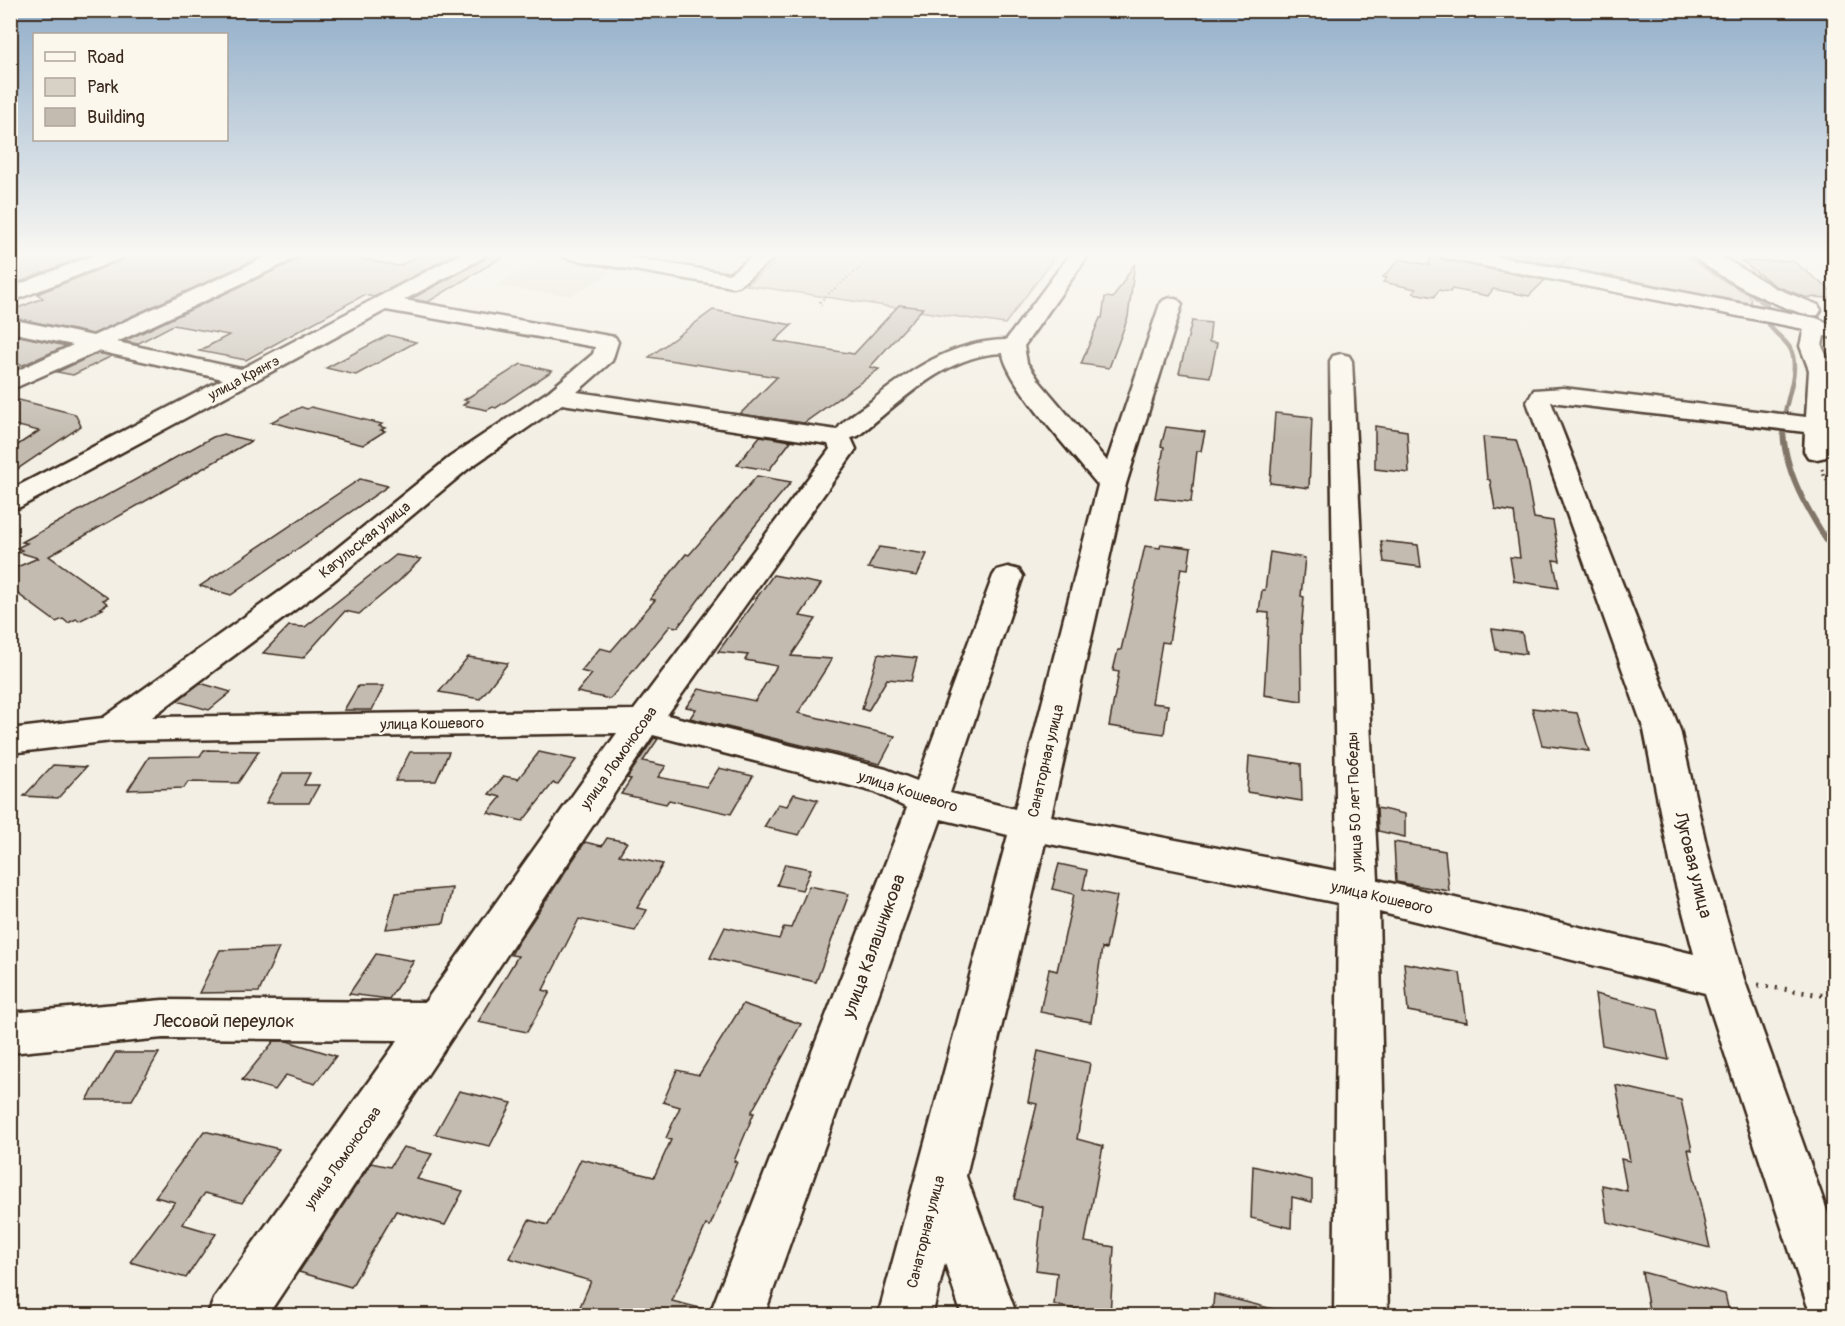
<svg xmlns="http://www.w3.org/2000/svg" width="1845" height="1326" font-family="Pangolin,sans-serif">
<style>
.built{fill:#e5dfd4}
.green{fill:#d8d1c6;stroke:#8a7e72;stroke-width:1.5}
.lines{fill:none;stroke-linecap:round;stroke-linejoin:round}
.stream-far1{stroke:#817468;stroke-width:4.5}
.stream{stroke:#817468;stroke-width:6}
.building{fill:#c3bbb0;stroke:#3b2a1e;stroke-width:1.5}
.minor-casing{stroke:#3b2a1e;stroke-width:5}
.path-far2{stroke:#3b2a1e;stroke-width:2;stroke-dasharray:1 3;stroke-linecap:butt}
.path-far1{stroke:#3b2a1e;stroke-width:3;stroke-dasharray:1.5 4;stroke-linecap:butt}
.path{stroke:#3b2a1e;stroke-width:5;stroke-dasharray:2 7;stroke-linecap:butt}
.minor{fill:#fbf7ec;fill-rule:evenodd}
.labels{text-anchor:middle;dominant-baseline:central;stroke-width:5;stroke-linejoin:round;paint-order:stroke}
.far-street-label{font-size:14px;fill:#3b2a1e;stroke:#fbf7ec}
.street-label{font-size:15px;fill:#3b2a1e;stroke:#fbf7ec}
.near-street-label{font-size:18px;fill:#3b2a1e;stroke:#fbf7ec}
</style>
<rect width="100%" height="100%" fill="#f3efe4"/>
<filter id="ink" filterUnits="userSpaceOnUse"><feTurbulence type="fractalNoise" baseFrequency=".0167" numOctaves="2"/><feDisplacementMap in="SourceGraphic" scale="12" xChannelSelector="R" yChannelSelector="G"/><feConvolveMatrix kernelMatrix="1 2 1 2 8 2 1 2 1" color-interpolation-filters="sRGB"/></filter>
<g filter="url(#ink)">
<path class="built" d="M553 253H775L729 286 614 272 570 296 496 286Z"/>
<g class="green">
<path d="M789 253H1058L1005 324 746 285Z"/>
<path d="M1576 253H1681L1717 277 1748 294 1751 299 1749 308 1548 267 1553 258 1569 261Z"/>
</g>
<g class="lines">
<g class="stream-far1">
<path d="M1685 253 1750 292 1767 306"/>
<path d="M1768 323C1773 333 1784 338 1790 348 1802 371 1783 403 1783 428"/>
</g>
<path class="stream" d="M1783 426C1783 473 1810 514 1834 552"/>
</g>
<g class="building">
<path d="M10 253H92L20 282 10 275Z"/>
<path d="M128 253H269L93 334 10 317V311L43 298 37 294 125 259Z"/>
<path d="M302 253H330L399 266 424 253H457L374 297 364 295 246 360 199 351 229 335 173 325 137 344 124 341 299 259Z"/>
<path d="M488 253H509L428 302 411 299 485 259Z"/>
<path d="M1431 253H1438L1441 259 1449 261 1545 280 1529 296 1493 289 1488 296 1452 289 1450 292 1439 290 1434 297 1413 293 1416 289 1383 282 1387 278 1383 277 1400 259 1429 265Z"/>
<path d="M1493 253H1574L1560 266Z"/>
<path d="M1741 261H1793L1834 293V298L1805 297 1776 286Z"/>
<path d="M1135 263 1128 317 1109 368 1081 364 1100 318H1102L1105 297 1113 298Z"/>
<path d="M899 305 923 308 870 367 879 369 804 423 740 414 777 377 649 357 713 310 792 325 775 341 854 354Z"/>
<path d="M1192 321 1211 323 1209 342 1217 343 1210 377 1179 373Z"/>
<path d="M10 334 66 346 23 365 10 362Z"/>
<path d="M388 335 416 342 356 375 326 368Z"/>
<path d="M98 353 112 356 73 375 57 372Z"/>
<path d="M521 364 552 371 496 408 493 407 487 410 463 405 468 401 464 400Z"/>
<path d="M19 400 75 414 81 426 10 474V450L39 431 10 424V404Z"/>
<path d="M301 407 307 409 311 407 382 424 379 426 385 428 381 430 385 431 363 445 271 422Z"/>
<path d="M1275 413 1312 417 1309 488 1270 483Z"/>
<path d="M1375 426 1407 431 1409 473 1375 469Z"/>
<path d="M1166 427 1205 432 1201 451H1197L1191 502 1155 498 1164 447 1161 446Z"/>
<path d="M223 434 251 441 49 556 108 598 103 600 108 604 100 608 103 609 79 621 76 619 68 623 63 619 56 622 10 588V570L38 558 18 552 22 550 17 548 27 543 22 542 213 437Z"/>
<path d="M760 436 791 441 769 470 737 465Z"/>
<path d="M1483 437 1516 440 1525 469 1534 518 1553 521 1560 561 1553 560 1559 588 1514 581 1510 557 1520 558 1514 512 1495 509 1490 480 1487 479Z"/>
<path d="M757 476 791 482 749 533 678 627 670 626 610 699 577 692 592 674 581 671 600 648 611 651 655 600 650 599 686 554 689 555Z"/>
<path d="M360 479 388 486 231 595 200 586Z"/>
<path d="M1381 541 1418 545 1421 567 1384 562Z"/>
<path d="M1161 544 1191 548 1188 569 1181 568 1169 643 1162 642 1152 703 1168 705 1164 734 1109 726 1119 672 1113 671 1118 650H1121L1145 546 1160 548Z"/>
<path d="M879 547 927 554 917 576 868 568Z"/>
<path d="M1270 552 1305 558 1301 596 1304 597 1301 634 1302 701 1264 695 1269 613 1259 612 1262 590H1265Z"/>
<path d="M396 555 421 559 399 581 359 614 345 611 303 658 263 653 289 626 305 627Z"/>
<path d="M773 575 821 584 800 616 816 619 791 656 832 659 798 713 895 736 880 764 690 718 696 709 686 707 699 689 755 701 777 666 745 660 748 655 718 652Z"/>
<path d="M1492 629 1522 633 1526 654 1496 650Z"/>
<path d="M878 654 917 658 911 681 887 679 868 711 862 709Z"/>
<path d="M468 657 508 663 480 699 439 692Z"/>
<path d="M200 683 231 692 209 710 177 701Z"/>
<path d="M358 686H384L372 710H344Z"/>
<path d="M1532 708 1577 713 1589 751 1542 745Z"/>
<path d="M654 738 658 739 643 761 666 766 658 777 707 787 719 768 753 776 731 814 669 800 666 804 621 794 631 779 627 778Z"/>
<path d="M204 750 259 751 238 783 188 782 184 788 128 790 149 757 200 756Z"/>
<path d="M410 752H449L436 781H395Z"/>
<path d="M539 752 576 760 558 784 553 783 523 821 488 813 501 797 489 794 504 776 518 779Z"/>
<path d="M1249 756 1301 764 1302 801 1247 792Z"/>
<path d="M53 765 86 767 58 798 24 796Z"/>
<path d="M283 773H310L304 785H319L309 803H266Z"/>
<path d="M794 794 818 800 799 835 764 827 778 804 787 806Z"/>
<path d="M1377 808 1405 814V837L1378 831Z"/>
<path d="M607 838 627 842 619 855 663 864 637 908 647 910 635 931 579 919 543 990 550 992 527 1032 478 1022 518 956 511 955 517 944 585 842 602 846Z"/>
<path d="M1394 842 1445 851 1449 891 1396 882Z"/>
<path d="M785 864 811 869 802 890 777 885Z"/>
<path d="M1059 864 1087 870 1083 889 1117 896 1106 949 1102 948 1091 1022 1040 1012 1049 969 1057 971 1074 894 1052 889Z"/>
<path d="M809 886 849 894 816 982 710 958 725 927 779 939 784 927 791 928Z"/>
<path d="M452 888 444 923 386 929 396 893Z"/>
<path d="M279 948 259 992 199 993 220 950Z"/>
<path d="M376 954 414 961 389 999 349 994Z"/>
<path d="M1404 963 1460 973 1467 1022 1408 1011Z"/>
<path d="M1595 994 1658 1009 1669 1060 1602 1045Z"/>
<path d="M743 1004 801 1024 751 1113H754L734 1161 737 1162 710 1226 706 1225 672 1301 704 1309 703 1316H576L591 1281 509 1258 529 1220 548 1225 581 1159 654 1177 671 1140 666 1138 680 1107 663 1102 677 1070 699 1075Z"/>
<path d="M274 1041H287L336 1056 315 1084 286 1075 275 1090 242 1080Z"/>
<path d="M1038 1051 1090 1063 1077 1139 1103 1146 1085 1242 1114 1247 1110 1316 1054 1305 1057 1273 1036 1270 1043 1207 1014 1199 1037 1104 1028 1102Z"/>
<path d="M115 1053H159L132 1100H87Z"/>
<path d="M1616 1085 1681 1100 1692 1150 1688 1149 1710 1248 1607 1222 1602 1185 1627 1191 1621 1159 1630 1161Z"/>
<path d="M459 1091 512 1103 490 1146 435 1134Z"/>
<path d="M204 1131 279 1149 242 1203 205 1193 182 1224 216 1234 186 1278 130 1262 175 1202 155 1197Z"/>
<path d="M403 1147 432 1154 417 1179 463 1191 445 1225 396 1211 351 1287 299 1272 371 1163 390 1167Z"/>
<path d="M1253 1166 1312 1180V1202L1292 1197 1291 1228 1251 1218Z"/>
<path d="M1642 1272 1725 1294 1730 1316H1650Z"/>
<path d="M1214 1294 1273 1309 1272 1316H1212Z"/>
</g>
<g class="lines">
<g class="minor-casing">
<g id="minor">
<path d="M99 253H126L124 257 10 302V288Z"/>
<path d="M275 253H300L298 257 117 342 241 369 462 253H486L484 257 404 300 615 337 618 342 612 361 577 392 837 430C844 419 858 411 869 403 910 370 952 341 1006 340L1071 253H1090L1024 346 1027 363 1040 382 1107 461 1160 304 1164 300 1171 298 1178 300 1182 304 1126 484 1051 816 1337 871 1330 361 1333 356 1341 354 1349 356 1352 361 1378 880 1694 954 1671 866 1644 730 1527 402 1534 390 1563 388 1806 417 1809 370 1800 346 1804 329 1449 259 1442 257 1440 253H1480L1816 318 1834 325V338L1824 336 1822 346 1833 370 1830 451 1826 457 1817 459 1808 457 1804 451 1805 432 1551 402 1680 730 1711 866 1744 979 1834 1230V1316H1812L1807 1304 1705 993 1379 912 1388 1316H1334L1338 903 1045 843 966 1176 1017 1316H962L945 1263 932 1316H878L1008 835 941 819 764 1316H709L907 808 875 792 653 735 267 1316H207L215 1297 398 1040 163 1038 10 1053V1013L163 1000 425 1002 617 733 112 741 10 753V729L103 718 310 570 450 457 549 391 593 354 595 347 386 310 20 507 10 509V490L223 379 98 351 10 390V374L73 345 10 332V319L93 336ZM1003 353C1005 381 1077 459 1098 485L1015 809 950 793 1023 576 1019 570 1008 567 997 570 993 576 917 781 886 769 667 715 856 449 851 438 858 436C899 403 946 354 1003 353ZM562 404 828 444 830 449 634 710 152 717 332 582 468 469Z"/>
<path d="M562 253H606L729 274 751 258 745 253H772L775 257 740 285 733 287 571 259 564 257Z"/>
<path d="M1692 253H1715L1775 288 1818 305 1821 310 1818 315C1797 319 1704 271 1692 253Z"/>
</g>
</g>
<path class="path-far2" d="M821 306 820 302 827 295 878 253"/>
<path class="path-far1" d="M1822 469 1825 479 1834 491"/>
<path class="path" d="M1758 985 1834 997"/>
<use href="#minor" class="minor"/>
</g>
</g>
<linearGradient id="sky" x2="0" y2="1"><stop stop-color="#91aec9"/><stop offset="0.58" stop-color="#faf8f3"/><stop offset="1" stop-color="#faf8f3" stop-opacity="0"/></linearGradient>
<rect width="1845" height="439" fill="url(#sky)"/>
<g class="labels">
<g class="far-street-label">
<text transform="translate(244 378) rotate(-28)">улица Крянгэ</text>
</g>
<g class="street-label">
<text transform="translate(365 540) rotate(-39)">Кагульская улица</text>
<text transform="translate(432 724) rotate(-1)">улица Кошевого</text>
<text transform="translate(619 758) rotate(-55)">улица Ломоносова</text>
<text transform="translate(1046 761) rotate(-77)">Санаторная улица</text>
<text transform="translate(908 792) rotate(18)">улица Кошевого</text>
<text transform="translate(1355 802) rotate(-92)">улица 50 лет Победы</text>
<text transform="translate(1382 898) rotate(13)">улица Кошевого</text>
<text transform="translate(343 1158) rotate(-55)">улица Ломоносова</text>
<text transform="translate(926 1232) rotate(-76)">Санаторная улица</text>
</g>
<g class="near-street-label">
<text transform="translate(1693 865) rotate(76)">Луговая улица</text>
<text transform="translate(874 946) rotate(-70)">улица Калашникова</text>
<text x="224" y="1021">Лесовой переулок</text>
</g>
</g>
<rect width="1845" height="1326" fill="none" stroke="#fbf7ec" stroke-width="36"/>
<rect x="18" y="18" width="1809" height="1290" fill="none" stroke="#3b2a1e" stroke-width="2" filter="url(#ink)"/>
<rect x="33" y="33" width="195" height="108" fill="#fbf7ec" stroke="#aea59a" stroke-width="1.5"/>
<rect x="45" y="52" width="30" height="9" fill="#fbf7ec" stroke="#aea59a" stroke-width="1.5"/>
<text x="87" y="63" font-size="18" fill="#3b2a1e">Road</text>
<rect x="45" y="78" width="30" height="18" fill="#d8d1c6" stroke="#aea59a" stroke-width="1.5"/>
<text x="87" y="93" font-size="18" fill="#3b2a1e">Park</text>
<rect x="45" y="108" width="30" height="18" fill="#c3bbb0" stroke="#aea59a" stroke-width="1.5"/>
<text x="87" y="123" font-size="18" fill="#3b2a1e">Building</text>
</svg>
